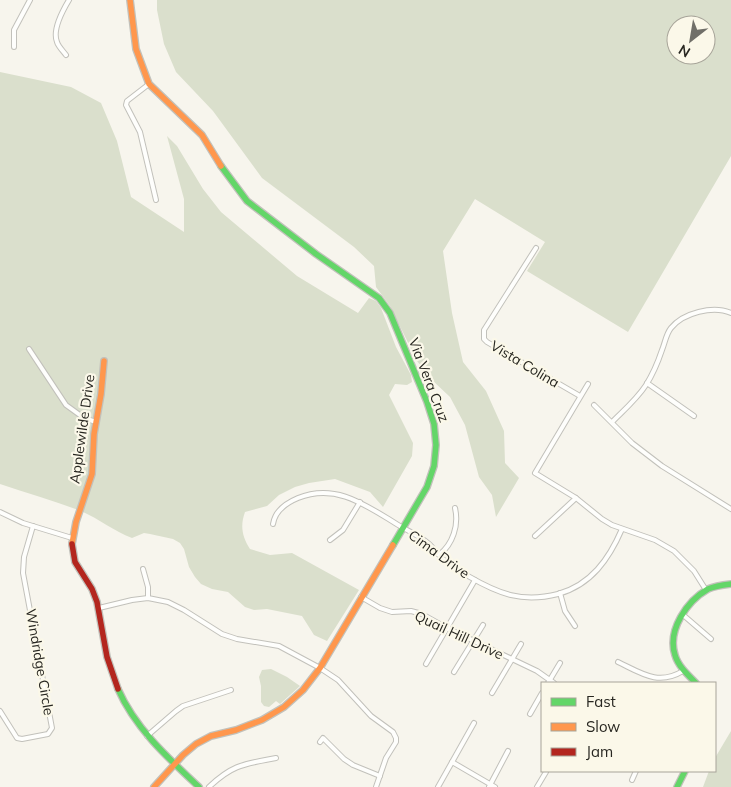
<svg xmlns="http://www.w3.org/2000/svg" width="731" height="787" font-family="Mulish,sans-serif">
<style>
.green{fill:#dadfcc;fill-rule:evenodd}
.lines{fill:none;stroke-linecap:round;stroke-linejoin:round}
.street-casing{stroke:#c2c1bb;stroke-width:6}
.fast-casing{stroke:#c2c1bb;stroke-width:8}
.slow-casing{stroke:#c2c1bb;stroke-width:8}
.jam-casing{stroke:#c2c1bb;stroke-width:8}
.street{stroke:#fefefc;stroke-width:4}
.fast{stroke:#63d668;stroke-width:5.5}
.slow{stroke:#ff974d;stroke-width:5.5}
.jam{stroke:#b3261e;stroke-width:5.5}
.labels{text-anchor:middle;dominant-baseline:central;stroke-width:4.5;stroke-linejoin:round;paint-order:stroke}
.street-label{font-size:14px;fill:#282721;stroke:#fbf8e9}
</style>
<rect width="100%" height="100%" fill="#f7f5ed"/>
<g class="green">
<path d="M157 0H731V156L628 332 527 271 545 242 475 199 443 251 452 313 463 362 486 391 504 431 505 463 519 478 496 517 492 495 479 477 465 425 450 397 432 380 417 361 390 306 376 287 374 266 354 247 262 178 213 111 176 72 164 44 157 10ZM676 25H706V55H676Z"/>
<path d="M0 72 71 87 101 103 117 141 131 197 184 232V199L167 136 177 146 203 189 221 212 297 276 358 313 369 298 376 301 381 308 396 347 411 375 412 382 407 385 395 384 389 395 413 443 412 456 383 507 370 492 335 479 309 483 295 487 279 495 267 506 245 512C240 526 242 536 250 549L270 555 292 553 359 590 327 641 314 635 302 616 267 609 254 610 245 607 228 592 212 589 201 584 195 577 189 567 184 549 180 543 173 539 150 534 144 533 132 538C114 531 99 519 81 511 55 501 27 493 0 484Z"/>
<path d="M271 669 287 677 300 686 280 704 276 701 269 707 264 706 261 702V686L259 677 262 670Z"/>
<path d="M731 731V787H703L709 771H715V758Z"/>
</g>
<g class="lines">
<g class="street-casing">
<g id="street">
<path d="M14 47V30L30 0"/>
<path d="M66 55C63 51 58 46 57 42 52 30 63 10 69 0"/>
<path d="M149 84 127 101 126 105 140 132 156 200"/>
<path d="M536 248 484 330V339L487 342 580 396"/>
<path d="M29 349 66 405 84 418 96 422"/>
<path d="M647 383 694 416"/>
<path d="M588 384 535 473 576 498 602 519 612 525 655 540 674 551 694 571 706 590"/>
<path d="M594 405 632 443 662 466 731 509"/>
<path d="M612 422C624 410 637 399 646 385 653 374 658 362 662 350 665 343 666 334 671 328 683 313 713 305 731 313"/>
<path d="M0 512 23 523 72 538"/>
<path d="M273 524C275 511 286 503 298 498 335 483 364 504 395 523 406 530 418 535 428 543 435 549 439 556 446 562 452 568 461 572 468 576 499 594 522 603 558 594 591 585 609 559 622 529"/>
<path d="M535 536 576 498"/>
<path d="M330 540 343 530 360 502"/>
<path d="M439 555C453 544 459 525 455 508"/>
<path d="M143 569 148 587V598"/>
<path d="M560 593 565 611 575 626"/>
<path d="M361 597 380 608 392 612 411 611 422 614 447 628 537 671 554 683"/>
<path d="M99 608 132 600 148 598 168 602 184 610 222 634 237 639 279 646 320 668 338 680 371 716 393 732 396 738V742L386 758 376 787"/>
<path d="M682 614 711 639"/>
<path d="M618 662C641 673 658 686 683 671"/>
<path d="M426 664 475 580"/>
<path d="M454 672 483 625"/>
<path d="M548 683 560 663"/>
<path d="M492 693 521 644"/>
<path d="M0 711 17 738 22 739 48 734 52 728 23 573 24 557 33 526"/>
<path d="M530 714 542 693"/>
<path d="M147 736 176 711 183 706 231 690"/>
<path d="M320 742 323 738 344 759 353 765 380 776"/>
<path d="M452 762 495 787"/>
<path d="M632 780 636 771"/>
<path d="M209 787C233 764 245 764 276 758"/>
<path d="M438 787 474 723"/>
<path d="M489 787 508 751"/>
<path d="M537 787 546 772"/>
</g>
</g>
<g class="fast-casing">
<g id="fast">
<path d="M221 166 247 201 316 254 379 298 390 313 427 402 434 424 436 445 434 466 427 487 393 545"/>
<path d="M696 683C688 675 678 666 675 655 667 630 687 601 708 589 715 586 723 585 731 584"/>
<path d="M118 689C135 728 168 758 199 787"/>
<path d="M677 787 685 771"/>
</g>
</g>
<g class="slow-casing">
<g id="slow">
<path d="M130 0 136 49 149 84 202 135 221 166"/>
<path d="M72 544 76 522 92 474 94 434 101 394 104 361"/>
<path d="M154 787 183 755 196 744 211 736 236 730 262 720 284 707 303 690 320 668 393 545"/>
</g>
</g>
<g class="jam-casing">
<path id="jam" d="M72 544 75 562 92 589 97 602 107 657 118 689"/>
</g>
<use href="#street" class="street"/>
<use href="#fast" class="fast"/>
<use href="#slow" class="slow"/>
<use href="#jam" class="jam"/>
</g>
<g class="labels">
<g class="street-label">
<text transform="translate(525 364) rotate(31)">Vista Colina</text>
<text transform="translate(429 380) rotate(69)">Via Vera Cruz</text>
<text transform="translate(82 429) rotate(-82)">Applewilde Drive</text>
<text transform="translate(439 554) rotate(36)">Cima Drive</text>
<text transform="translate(459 635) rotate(25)">Quail Hill Drive</text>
<text transform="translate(40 662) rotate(80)">Windridge Circle</text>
</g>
</g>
<rect x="541" y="682" width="175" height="90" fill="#fbf8e9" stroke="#a7a499"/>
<rect x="551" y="698" width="25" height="8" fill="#63d668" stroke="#a7a499"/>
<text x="586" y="707" font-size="15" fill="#282721">Fast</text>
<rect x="551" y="723" width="25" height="8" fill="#ff974d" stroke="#a7a499"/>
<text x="586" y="732" font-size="15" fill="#282721">Slow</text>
<rect x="551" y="748" width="25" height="8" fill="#b3261e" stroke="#a7a499"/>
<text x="586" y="757" font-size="15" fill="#282721">Jam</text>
<g transform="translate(691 40) rotate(211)"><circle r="24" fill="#fbf8e9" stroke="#a7a499"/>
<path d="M0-4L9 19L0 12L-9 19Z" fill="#706f68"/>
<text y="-8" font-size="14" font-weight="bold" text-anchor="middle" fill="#282721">N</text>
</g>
</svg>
